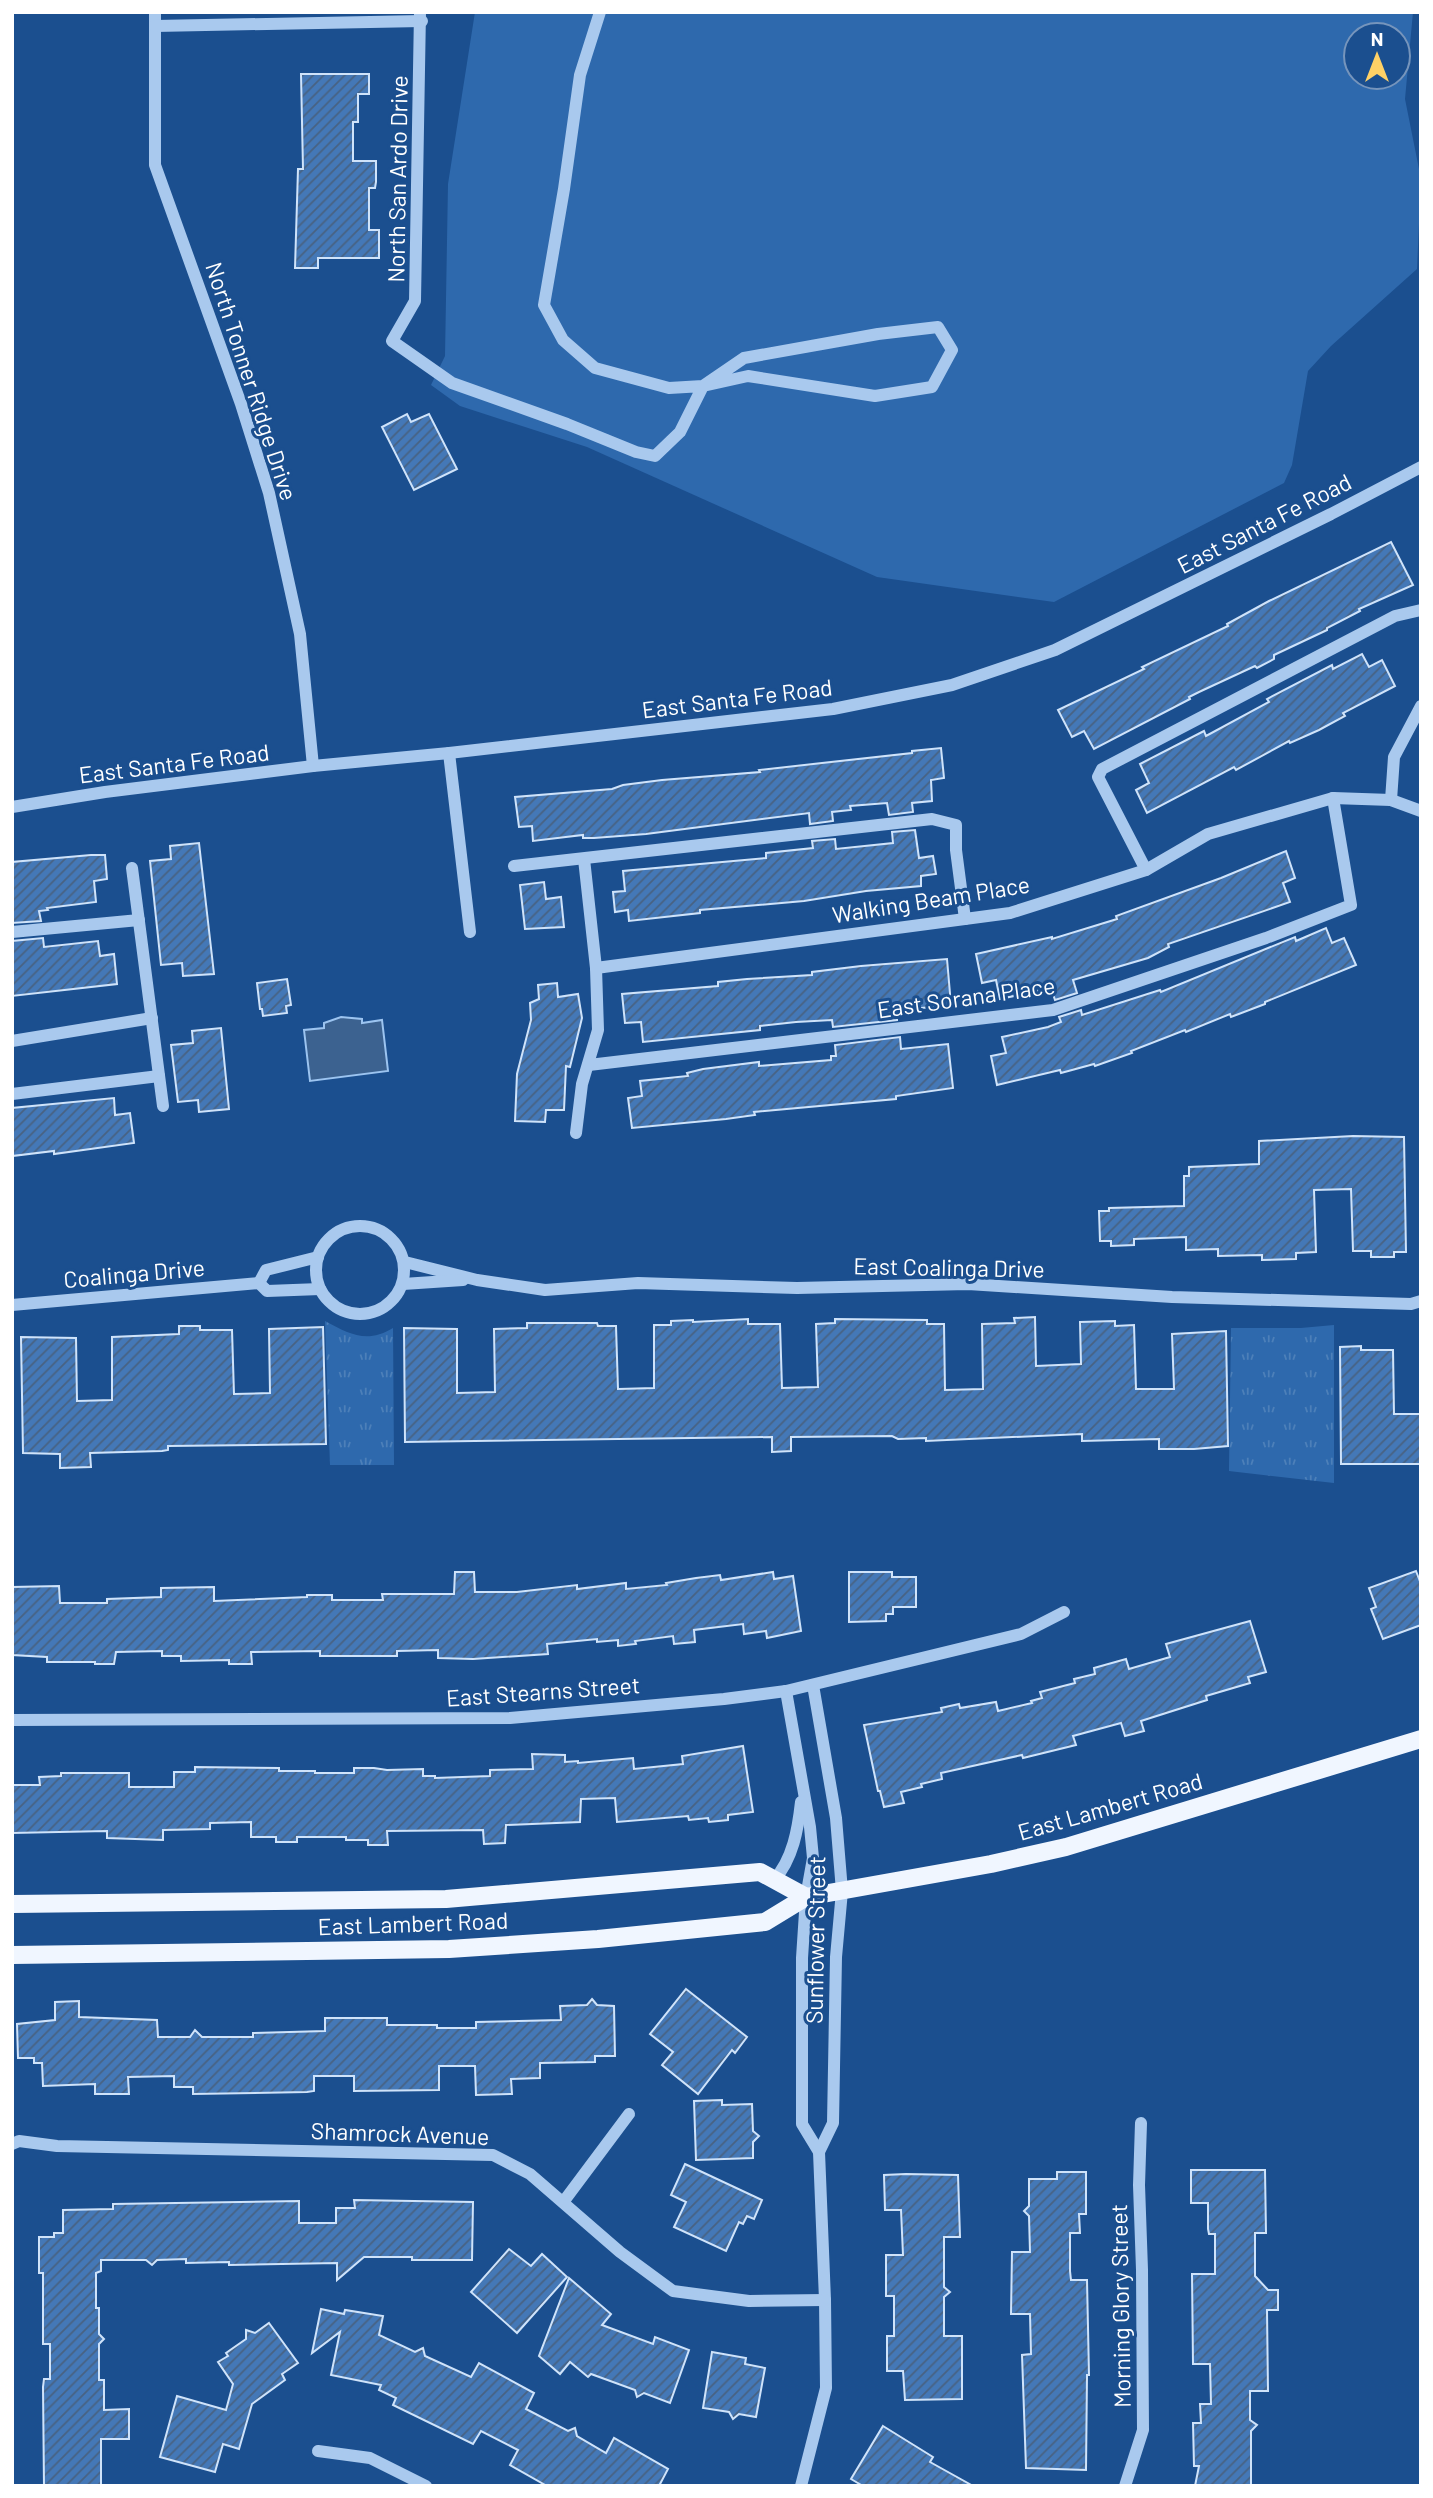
<svg xmlns="http://www.w3.org/2000/svg" width="1433" height="2498" font-family="Barlow,sans-serif">
<style>
.green{fill:#2e69ad;fill-rule:evenodd}
.park{fill:url(#park-tufts)}
.water{fill:#3c6290;stroke:#9cc4f0;stroke-width:2}
.building{fill:url(#building-hatch);stroke:#cfe3fa;stroke-width:2}
.lines{fill:none;stroke-linecap:round;stroke-linejoin:round}
.minor{stroke:#a9c9ee;stroke-width:12}
.major{stroke:#f0f6ff;stroke-width:18}
.labels{text-anchor:middle;dominant-baseline:central;stroke-width:6;stroke-linejoin:round;paint-order:stroke}
.street-label{font-size:23px;fill:#fff;stroke:#1b4f8f}
</style>
<defs>
<pattern id="park-tufts" width="24" height="20" patternUnits="userSpaceOnUse" patternTransform="scale(1.75)"><rect width="24" height="20" fill="#2e69ad"/><path d="M3 7l-1-3M5 7V3M7 7l1-3M15 17l-1-3M17 17v-4M19 17l1-3" fill="none" stroke="#4d80b9"/></pattern>
<pattern id="building-hatch" width="6" height="6" patternUnits="userSpaceOnUse" patternTransform="scale(1.75)"><rect width="6" height="6" fill="#4478b7"/><path d="M-1 1l2-2M0 6l6-6M5 7l2-2" fill="none" stroke="#486282"/></pattern>
</defs>
<rect width="100%" height="100%" fill="#1b4f8f"/>
<path class="green" d="M475 12H1413L1405 99 1421 179 1417 269 1331 346 1308 371 1292 465 1284 483 1054 602 877 577 587 447 460 406 431 385 445 356 448 184ZM1356 35H1398V77H1356Z"/>
<g class="park">
<path d="M325 1321C349 1334 367 1344 393 1328L394 1465H330Z"/>
<path d="M1334 1325V1483L1229 1471 1231 1328H1301Z"/>
</g>
<path class="water" d="M341 1017 362 1019V1023L382 1020 388 1071 310 1081 304 1030 324 1028V1023Z"/>
<g class="building">
<path d="M301 74H369V94H358V122H353V161H376V182L375 188H369V230H379V258H318V268H295L298 169H303Z"/>
<path d="M407 414 411 422 429 414 457 469 414 490 382 427Z"/>
<path d="M1391 542 1413 585 1359 609 1360 611 1327 628V630L1274 655V659L1257 668 1255 666 1199 692 1189 697 1190 699 1094 749 1084 731 1072 737 1058 710 1144 669 1142 667 1228 626 1227 624 1269 601Z"/>
<path d="M1362 654 1369 667 1382 660 1395 686 1343 713 1345 716 1319 730 1290 743 1289 741 1236 770 1234 767 1147 813 1136 790 1149 783 1140 764 1204 731 1206 736 1269 702 1267 699 1332 665 1333 669Z"/>
<path d="M941 748 944 778 931 780 932 801 912 803 913 812 889 815 887 803 850 806 851 810 832 812 833 821 810 824 809 813 646 834 594 838H583V835L533 841 532 826 519 827 515 797 612 789 623 785 662 780 760 772 759 770 912 753V751Z"/>
<path d="M915 830 919 858 933 856 936 874 921 876V886L866 891 804 901 700 910V913L629 921 628 910 615 912 613 892 625 891 623 871 766 858V853L813 848 812 841 835 839 836 849 893 843 892 832Z"/>
<path d="M199 843 214 974 183 976 182 963 161 965 150 861 171 859 170 846Z"/>
<path d="M1286 851 1295 878 1283 883 1290 902 1168 944 1169 947 1148 958 1073 980 1077 993 1055 1000 1051 988 1000 999 996 980 982 983 976 954 1052 937V939L1117 919 1116 916 1221 878Z"/>
<path d="M91 855H105L107 879 94 881 96 902 47 908 48 910 39 911 41 921 12 923V862Z"/>
<path d="M544 882 546 899 561 897 564 927 525 929 520 885Z"/>
<path d="M1326 928 1332 943 1344 938 1356 965 1265 1002V1004L1231 1017 1230 1014 1186 1032 1185 1030 1131 1051 1132 1053 1095 1066 1094 1064 1061 1073 1060 1070 997 1085 991 1056 1006 1053 1002 1037 1048 1027 1061 1022 1059 1017 1081 1010 1082 1015 1160 990 1161 992 1295 937 1296 941Z"/>
<path d="M43 938 44 947 98 941 100 956 114 954 117 984 12 996V941Z"/>
<path d="M947 959 951 1005 902 1010V1014H897V1020L833 1027 832 1020 796 1022 760 1026V1030L643 1042 641 1022 625 1023 622 994 718 986V982L747 979 812 975V972L861 966Z"/>
<path d="M287 979 291 1005 286 1006 287 1013 263 1016 262 1009H260L257 983Z"/>
<path d="M557 983 558 997 578 994 582 1018 570 1067 566 1066 564 1110H546L545 1122 515 1121 517 1074 531 1020 530 1003 539 999 538 985Z"/>
<path d="M221 1028 229 1109 199 1112 198 1100 178 1102 171 1045 193 1043 192 1031Z"/>
<path d="M900 1037 901 1049 948 1044 953 1088 896 1096V1099L754 1112 755 1115 726 1119 632 1128 628 1098 642 1096 640 1081 688 1076 687 1073 703 1069 759 1062V1066L831 1060V1056H836L835 1045Z"/>
<path d="M114 1098 115 1115 130 1113 134 1143 54 1154V1151L12 1156V1108Z"/>
<path d="M1353 1136 1404 1137 1406 1252H1394V1257H1371V1251H1353L1351 1189 1314 1190 1316 1252 1296 1253V1259L1262 1260V1255L1218 1256V1249L1186 1250V1237L1134 1239V1245L1111 1246V1241H1100L1099 1211H1109V1208L1184 1206V1176H1189V1167L1259 1164V1141Z"/>
<path d="M1035 1317 1036 1366 1081 1364 1080 1322 1115 1321V1326L1134 1325 1136 1389H1174L1172 1334 1226 1331 1228 1446 1194 1449H1159V1439L1082 1441V1434L926 1441V1438L898 1439 892 1436 791 1437V1451L772 1452V1437L405 1442 404 1328 457 1329V1393L495 1392 494 1329 527 1328V1323H597L598 1326H616L618 1389 654 1388V1325H671V1321L693 1320V1322L748 1319V1324H780L782 1388 818 1387 816 1324 835 1323V1319L927 1320V1324H944L945 1390 983 1389 982 1324 1015 1323 1014 1318Z"/>
<path d="M179 1326H200V1330H232L234 1394 270 1393 269 1329 323 1327 326 1444 168 1446V1450L162 1451 90 1453 91 1467 60 1468V1454L23 1453 21 1337 76 1338 77 1401 112 1400V1337L179 1334Z"/>
<path d="M1361 1346V1350H1393L1394 1414H1421V1464H1341L1340 1347Z"/>
<path d="M1416 1571 1421 1584V1625L1383 1639 1371 1609 1376 1607 1369 1588Z"/>
<path d="M455 1572H474L475 1592H517L577 1585V1589L626 1583V1589L667 1585 666 1583 696 1578 720 1575 721 1580 773 1572 774 1579 793 1576 801 1631 767 1638 766 1631 744 1634 743 1624 694 1630 695 1642 674 1644 673 1636 635 1641 636 1644 618 1646V1640L597 1642V1639L547 1644 548 1654 473 1659 438 1658V1650L397 1651V1656H320V1651L251 1652 252 1664H229V1660L181 1661V1656H162V1651L116 1652 114 1664H95V1662H47V1657L12 1655V1587L59 1586 60 1603H107V1599L161 1597V1588L214 1587V1601L307 1597V1595H332V1600H383L382 1594H454Z"/>
<path d="M849 1572H892V1577H916V1607H893V1614H886V1621L849 1622Z"/>
<path d="M1250 1621 1266 1672 1248 1677 1250 1683 1206 1696 1207 1700 1141 1721 1144 1731 1125 1736 1121 1723 1073 1736 1076 1745 1023 1758 1022 1755 941 1773 942 1779 921 1784 922 1787 901 1792 904 1803 884 1807 880 1791H878L864 1725 942 1712 941 1708 959 1704 960 1708 996 1702 998 1711 1032 1703 1031 1701 1042 1698 1040 1692 1075 1683 1074 1679 1095 1674 1094 1668 1126 1659 1129 1669 1170 1657 1166 1644Z"/>
<path d="M743 1746 753 1812 728 1815V1820L709 1822 708 1818 689 1820 688 1816 617 1822 615 1798 581 1799 580 1822 506 1825 505 1843 484 1844 483 1830 387 1831 388 1845H368V1840H346V1837H297V1842H276V1837H251V1822L210 1823V1829L163 1830V1840L107 1838V1831L12 1833V1785H40L39 1777 61 1776V1773H129V1787H174V1772H195V1767L279 1768V1771H315V1773H354V1768H374L387 1770 423 1769V1776H435V1778L490 1776V1770L533 1769 532 1754 565 1755V1762L578 1761V1763L633 1758 634 1769 683 1764 682 1756Z"/>
<path d="M686 1989 747 2037 735 2053 732 2050 698 2094 662 2065 673 2052 650 2034Z"/>
<path d="M592 1999 597 2005 614 2006 615 2056H595V2062L540 2063V2078L511 2079 512 2094 476 2095 475 2066H439V2090L354 2091V2076H314V2091L307 2092 193 2094V2087H174V2076L128 2077 129 2094H95V2084L43 2086 42 2063H34V2058H18L17 2024 55 2020V2002L79 2001V2017L157 2020 158 2037H190L195 2030 202 2037H253V2033L325 2031V2018H387V2025H437V2028H476V2022L561 2020 560 2006 587 2005Z"/>
<path d="M722 2100V2105L752 2104 753 2131 759 2136 753 2142V2158L696 2160 694 2101Z"/>
<path d="M685 2164 762 2200 754 2219 747 2216 743 2224 739 2222 726 2251 674 2227 686 2202 671 2195Z"/>
<path d="M1191 2170H1265L1266 2233H1255V2276L1268 2290H1278V2310H1267L1268 2391H1250V2420L1257 2425 1251 2431V2486H1195L1199 2466H1194L1193 2423H1201L1200 2404H1211L1210 2364H1193L1192 2274H1215V2234H1209L1208 2229V2203H1191Z"/>
<path d="M1057 2172H1086V2214H1079L1080 2233H1070V2271L1071 2280H1087L1089 2375H1087L1086 2470 1026 2468 1022 2355 1031 2354 1030 2314H1011L1012 2252H1030L1029 2216 1024 2211 1029 2206V2179H1057Z"/>
<path d="M906 2174 958 2175 960 2237H944V2287L950 2292 944 2297V2336H962V2399L905 2400 903 2371H887V2336H894V2296H886V2255H903L901 2210H885L884 2175Z"/>
<path d="M354 2200 473 2202 472 2260H412V2257H364L337 2280V2263L229 2265V2262L186 2263V2259L157 2260 152 2265 146 2260H101V2271L96 2273V2308H99V2334L104 2339 99 2344V2380H104V2410L129 2409V2439H101V2486H44L43 2387 44 2379H50V2344H43V2273H39V2237H54V2233H63V2210L113 2209V2204L299 2201V2223H336V2208H355Z"/>
<path d="M509 2249 531 2266 542 2254 567 2277 517 2333 471 2292Z"/>
<path d="M569 2278 611 2314 602 2325 653 2344 655 2337 689 2350 670 2403 644 2393 637 2397 635 2390 591 2374 588 2377 570 2362 560 2374 539 2356Z"/>
<path d="M321 2309 344 2314 345 2310 383 2316 379 2335 415 2352 423 2348 425 2356 471 2377 479 2363 534 2393 526 2409 568 2431 575 2428 577 2436 606 2453 614 2438 668 2469 659 2486H547L510 2465 518 2450 481 2431 473 2444 393 2405 396 2398 379 2390 381 2385 331 2375 340 2332 312 2353Z"/>
<path d="M269 2323 298 2363 282 2374 285 2380 252 2404 239 2449 223 2444 215 2472 160 2457 177 2396 226 2410 233 2384 218 2362 228 2356 226 2353 246 2339V2330L255 2333Z"/>
<path d="M712 2352 746 2358 745 2364 765 2368 756 2417 739 2414 733 2419 729 2412 703 2408Z"/>
<path d="M883 2426 933 2457 930 2462 973 2486H863L851 2479Z"/>
</g>
<g class="lines">
<g class="minor">
<path d="M155 12V165L241 404 269 493 300 634 313 766"/>
<path d="M420 12 415 301 392 341 452 383 567 424 636 452 655 456 680 432 703 386 744 358 878 334 938 327 952 350 932 387 875 396 748 376 703 386 669 388 595 368 563 340 544 305 564 189 580 75 600 12"/>
<path d="M155 26 422 21"/>
<path d="M449 753 470 932"/>
<path d="M1391 800 1394 757 1421 706"/>
<path d="M12 807 105 792 313 766 449 753 833 709 952 685 1055 650 1331 514 1421 467"/>
<path d="M514 866 932 819 956 825V850L965 919"/>
<path d="M132 868 163 1106"/>
<path d="M1146 870 1098 777 1102 769 1395 616 1421 610"/>
<path d="M12 932 139 920"/>
<path d="M596 968 1010 913 1146 870 1208 834 1333 798 1391 800 1421 811"/>
<path d="M12 1041 152 1018"/>
<path d="M589 1065 1053 1010 1266 938 1351 905 1333 798"/>
<path d="M12 1094 159 1076"/>
<path d="M576 1133 582 1084 598 1030 596 968 584 859"/>
<circle cx="360" cy="1270" r="44"/>
<path d="M405 1262 477 1280 545 1290 638 1283 797 1288 968 1284 1172 1297 1411 1304 1421 1301"/>
<path d="M259 1283 266 1270 318 1257"/>
<path d="M259 1283 267 1291 320 1289"/>
<path d="M403 1284 463 1280"/>
<path d="M12 1305 259 1283"/>
<path d="M813 1685 836 1818 842 1891 836 1957 833 2123 819 2152"/>
<path d="M786 1691 810 1827 813 1858 806 1897 802 1958V2124L819 2152 825 2300 826 2388 801 2486"/>
<path d="M12 1720 510 1718 724 1699 786 1691 1021 1634 1064 1612"/>
<path d="M774 1880C793 1859 798 1829 801 1802"/>
<path d="M12 2144 19 2141 57 2146 493 2155 530 2174 620 2252 673 2291 749 2301 825 2300"/>
<path d="M564 2201 629 2114"/>
<path d="M318 2451 370 2458 426 2486"/>
<path d="M1125 2486 1143 2430 1142 2270 1139 2185 1141 2123"/>
</g>
<g class="major">
<path d="M12 1904 446 1899 760 1872 806 1897"/>
<path d="M12 1955 449 1949 598 1939 765 1922 806 1897 991 1864 1066 1847 1421 1739"/>
</g>
</g>
<g class="labels">
<g class="street-label">
<text transform="translate(397 179) rotate(-89)">North San Ardo Drive</text>
<text transform="translate(252 381) rotate(72)">North Tonner Ridge Drive</text>
<text transform="translate(1264 523) rotate(-27)">East Santa Fe Road</text>
<text transform="translate(737 698) rotate(-7)">East Santa Fe Road</text>
<text transform="translate(174 763) rotate(-7)">East Santa Fe Road</text>
<text transform="translate(931 899) rotate(-9)">Walking Beam Place</text>
<text transform="translate(966 997) rotate(-8)">East Sorana Place</text>
<text transform="translate(949 1267) rotate(1)">East Coalinga Drive</text>
<text transform="translate(134 1273) rotate(-5)">Coalinga Drive</text>
<text transform="translate(543 1691) rotate(-4)">East Stearns Street</text>
<text transform="translate(1110 1806) rotate(-16)">East Lambert Road</text>
<text transform="translate(413 1923) rotate(-2)">East Lambert Road</text>
<text transform="translate(815 1940) rotate(-89)">Sunflower Street</text>
<text transform="translate(400 2133) rotate(2)">Shamrock Avenue</text>
<text transform="translate(1120 2306) rotate(-91)">Morning Glory Street</text>
</g>
</g>
<rect width="1433" height="2498" fill="none" stroke="#ffffff" stroke-width="28"/>
<g transform="translate(1377 56)"><circle r="33" fill="#1b4f8f" stroke="#7695bc" stroke-width="2"/>
<path d="M0-5L12 26L0 18L-12 26Z" fill="#ffd166"/>
<text y="-10" font-size="19" font-weight="bold" text-anchor="middle" fill="#ffffff">N</text>
</g>
</svg>
